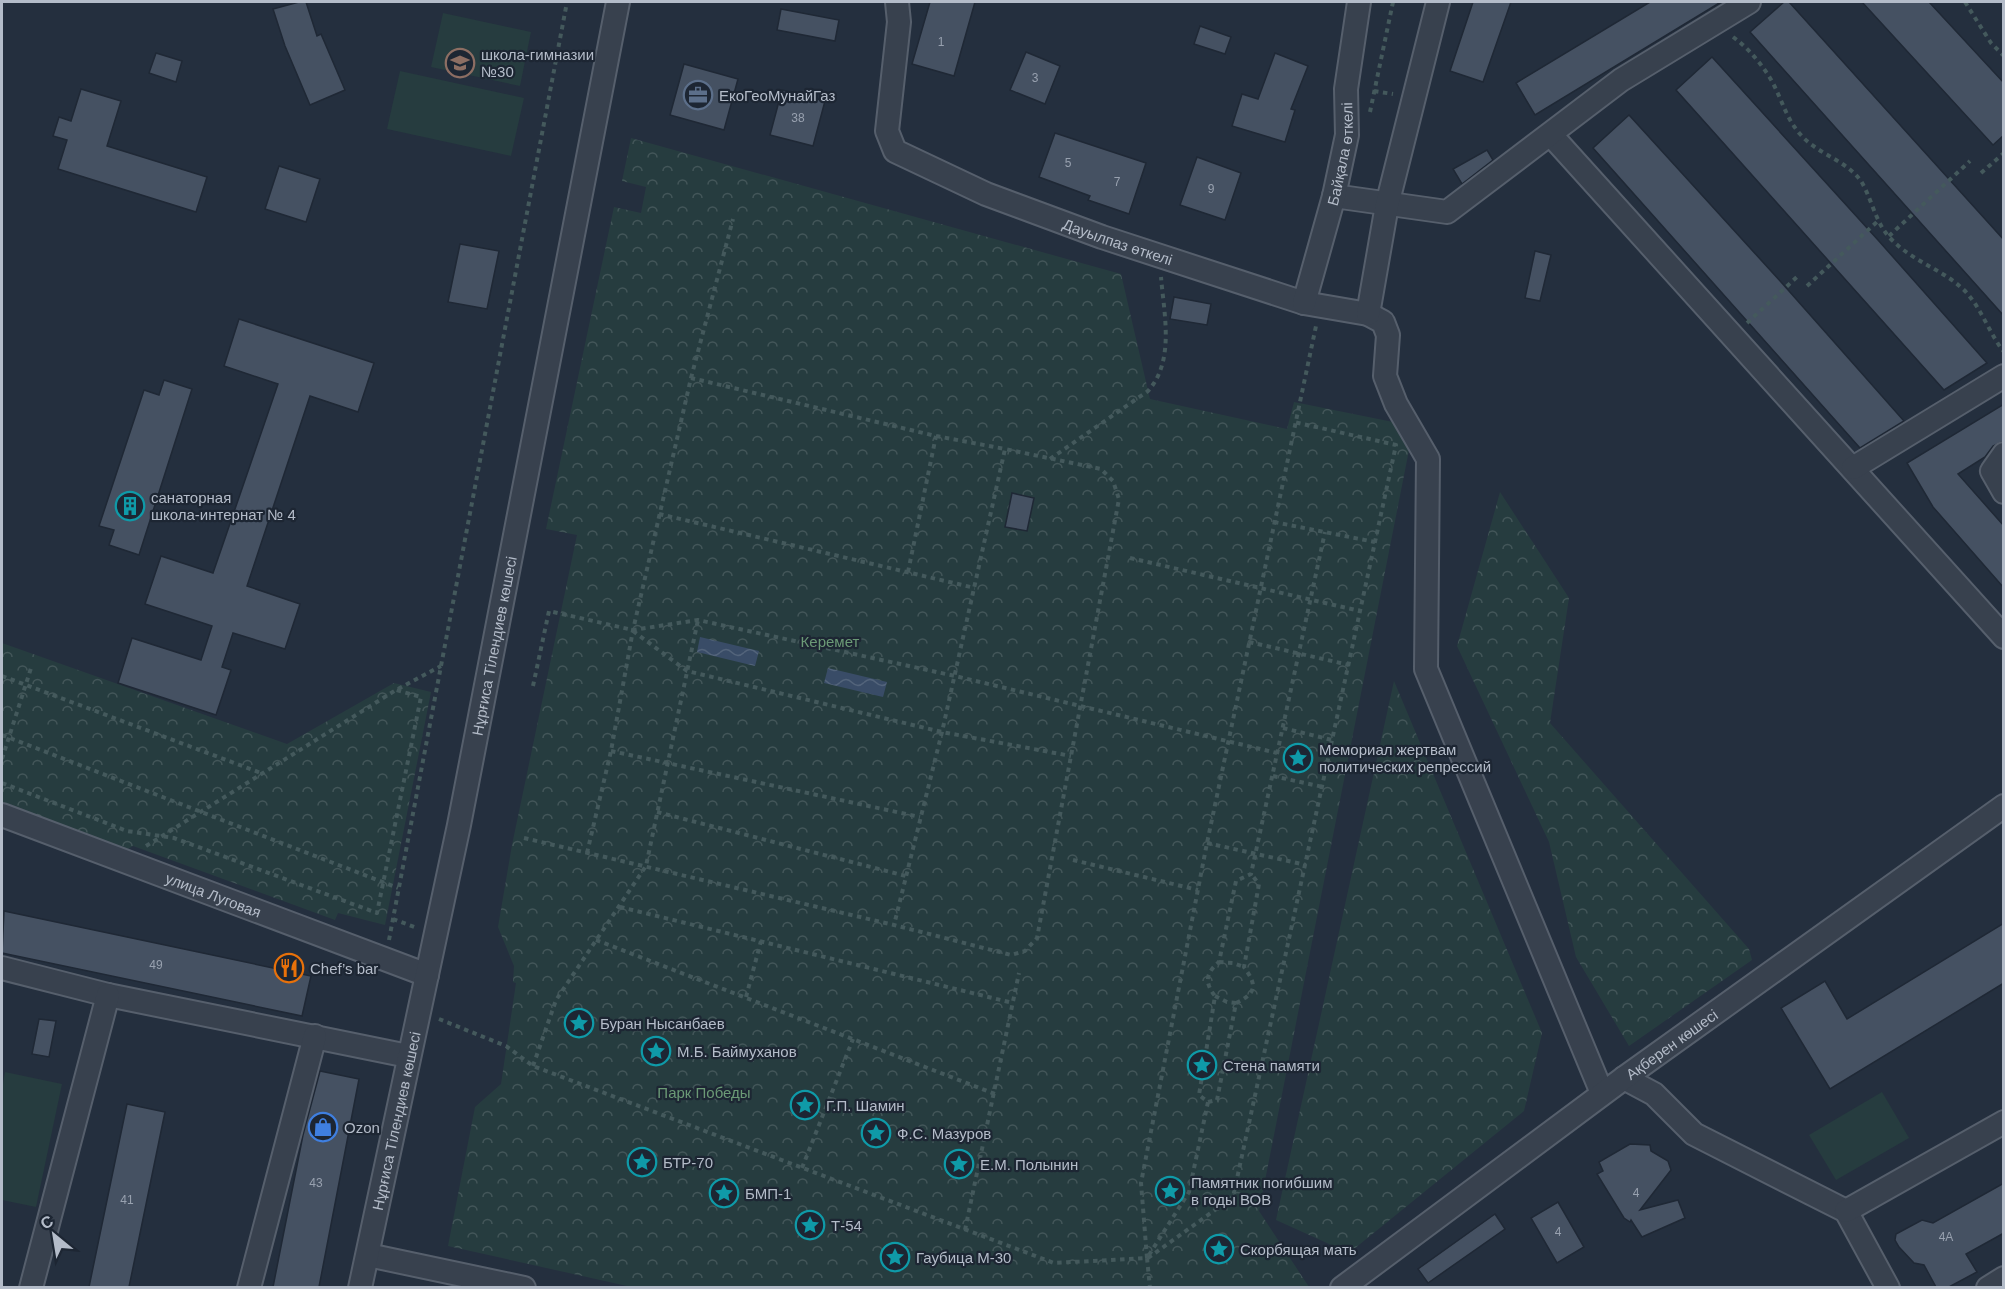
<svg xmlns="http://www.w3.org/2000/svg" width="2005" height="1289" font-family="Arial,sans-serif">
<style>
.green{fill:#263c3f}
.forest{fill:url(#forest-crowns)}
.water{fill:url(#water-waves)}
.building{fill:#455162;stroke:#1f2835;stroke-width:1.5}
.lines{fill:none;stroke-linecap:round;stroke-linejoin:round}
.minor-casing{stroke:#565f6c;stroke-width:26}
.path{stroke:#44595c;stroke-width:4;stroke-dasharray:4.5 4.5;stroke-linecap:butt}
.minor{stroke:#38414e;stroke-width:22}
.labels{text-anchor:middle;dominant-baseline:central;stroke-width:4.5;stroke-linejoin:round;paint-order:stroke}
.number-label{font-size:12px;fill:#98a1af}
.poi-label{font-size:15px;fill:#b4bcc9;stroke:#1d2633;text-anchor:start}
.street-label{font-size:15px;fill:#b4bcc9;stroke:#1d2633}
.park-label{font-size:15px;fill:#6b9a76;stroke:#1d2633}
</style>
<defs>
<pattern id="forest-crowns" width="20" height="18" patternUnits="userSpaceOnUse" patternTransform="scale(1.5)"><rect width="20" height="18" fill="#263c3f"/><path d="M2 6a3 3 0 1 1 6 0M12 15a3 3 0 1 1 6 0" fill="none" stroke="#435659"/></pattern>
<pattern id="water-waves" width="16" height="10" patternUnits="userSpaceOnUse" patternTransform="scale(1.5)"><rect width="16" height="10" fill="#394c67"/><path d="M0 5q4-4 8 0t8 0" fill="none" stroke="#53647b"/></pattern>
</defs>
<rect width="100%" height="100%" fill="#242f3e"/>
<g class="green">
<path d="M443 13 531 32 520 86 431 67Z"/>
<path d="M400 71 524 98 511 156 387 129Z"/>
<path d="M5 1072 62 1084 36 1207 2 1200V1089Z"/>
<path d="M1882 1092 1909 1138 1836 1180 1809 1135Z"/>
</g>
<g class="forest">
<path d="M631 138 1121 274 1150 399 1287 429 1294 402 1398 423 1409 450 1259 1211 1309 1287 636 1288 448 1246 475 1107 501 1084 516 983 513 982 514 966 498 927 512 845 577 535 546 529 614 207 641 213 646 187 622 181Z"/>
<path d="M1500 492 1569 598 1550 723 1749 949 1752 960 1629 1046 1576 957 1549 842 1457 646Z"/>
<path d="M2 643 287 744 394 683 431 692 385 925 338 913 335 920 133 846 125 851 2 803Z"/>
<path d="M1394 681 1542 1033 1524 1111 1349 1253 1276 1220Z"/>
</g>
<g class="water">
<path d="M700 637 759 651 755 666 697 652Z"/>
<path d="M828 668 887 682 883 697 824 683Z"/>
</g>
<g class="building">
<path d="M299 2H306L317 36 321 34 345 90 310 105 285 46 273 9Z"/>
<path d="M930 2H975L954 76 912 64Z"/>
<path d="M1473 2H1511L1483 82 1450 71Z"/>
<path d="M1650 2H1721L1535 115 1516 83Z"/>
<path d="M1784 2H1789L2004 240V316L1750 32Z"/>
<path d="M1862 2H1929L2004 83V135L1993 145Z"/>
<path d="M781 9 839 20 835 41 777 30Z"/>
<path d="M1200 26 1231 37 1225 54 1194 44Z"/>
<path d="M1026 52 1060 66 1045 104 1010 90Z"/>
<path d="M156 53 182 61 176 82 149 73Z"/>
<path d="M1275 53 1308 66 1291 109 1295 110 1285 142 1232 126 1242 94 1258 99Z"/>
<path d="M1712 57 1878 240 1987 363 1944 390 1676 90Z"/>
<path d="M684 64 738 79 724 130 670 115Z"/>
<path d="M81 89 121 101 107 146 207 177 196 212 58 169 67 140 53 136 59 117 71 121Z"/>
<path d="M782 90 825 101 813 146 770 135Z"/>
<path d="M1629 115 1781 282 1904 421 1860 448 1593 148Z"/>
<path d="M1055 133 1146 163 1129 214 1088 200 1090 196 1039 177Z"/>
<path d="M1487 150 1493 160 1462 184 1453 169Z"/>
<path d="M1197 157 1241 173 1225 220 1180 205Z"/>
<path d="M279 166 320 179 306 222 265 209Z"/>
<path d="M460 244 499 251 487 309 448 302Z"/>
<path d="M1535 251 1551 255 1540 301 1525 298Z"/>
<path d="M1174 297 1211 304 1207 325 1170 319Z"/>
<path d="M239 319 374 363 358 412 310 396 247 586 300 604 285 649 233 633 222 667 231 670 216 715 118 683 132 638 201 660 212 626 145 604 161 556 213 573 278 384 224 366Z"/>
<path d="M164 380 192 389 139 555 109 545 114 530 99 526 144 390 159 395Z"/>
<path d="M2004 404V441L1993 446 1985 457 1958 474 2004 526V588L1933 507 1907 463Z"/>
<path d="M1012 493 1034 498 1027 531 1005 527Z"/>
<path d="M4 911 311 976 302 1016 2 953Z"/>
<path d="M2004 923V983L1830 1089 1781 1008 1825 981 1847 1019Z"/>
<path d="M39 1019 56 1021 49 1057 32 1054Z"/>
<path d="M320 1071 359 1079 319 1287H273L303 1135Z"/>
<path d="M127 1104 165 1112 129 1287H89Z"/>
<path d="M1630 1144 1650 1145 1651 1151 1668 1161 1671 1170 1640 1210 1678 1200 1685 1218 1642 1237 1631 1220 1630 1222 1624 1218 1597 1174 1603 1171 1599 1162Z"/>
<path d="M2004 1183V1233L1966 1254 1977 1272 1949 1287H1936L1924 1265 1914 1263 1899 1247 1895 1240 1896 1234 1922 1220 1933 1223Z"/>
<path d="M1558 1202 1584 1247 1557 1263 1531 1218Z"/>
<path d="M1495 1214 1505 1229 1428 1283 1418 1269Z"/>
</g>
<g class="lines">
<g class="minor-casing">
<g id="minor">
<path id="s1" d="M897 2 899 22 887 131 895 151 986 194 1102 237 1304 303 1368 314 1383 322 1388 335 1385 376 1396 404 1428 459 1426 669 1602 1093"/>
<path d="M1551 135 2004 637"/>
<path d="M1334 196 1447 212 1621 80 1749 2"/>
<path id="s2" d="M1304 303 1334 196 1347 135 1346 89 1359 2"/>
<path d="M1368 314 1387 205 1438 2"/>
<path d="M2004 454 1992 471 2004 492"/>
<path d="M1853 468 2004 376"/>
<path id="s3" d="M2 815 427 975"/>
<path d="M2 968 108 995 408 1056"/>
<path d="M1624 1078 1654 1094 1694 1134 1846 1211 1888 1288"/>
<path d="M1846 1211 2004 1122"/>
<path d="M368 1255 524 1288"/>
<path d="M31 1288 108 995"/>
<path d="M249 1288 315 1036"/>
<path id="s4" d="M360 1288 459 825 618 2"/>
<path id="s5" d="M1342 1288 1624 1078 2004 806"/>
<path d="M1988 1288 2004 1278"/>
</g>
</g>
<g class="path">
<path d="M1965 2 1991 43 2004 56"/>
<path d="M1733 37C1748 48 1760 62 1770 78 1781 96 1785 117 1800 134 1817 154 1846 160 1861 181 1872 199 1875 222 1890 238 1914 263 1941 268 1964 290 1981 307 1989 333 2004 352"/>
<path d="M1374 91 1393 94"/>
<path d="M1370 112 1393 2"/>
<path d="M1981 173 2004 153"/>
<path d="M1889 236 1970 161"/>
<path d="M1807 286 1879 220"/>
<path d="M1747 323 1798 276"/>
<path d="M691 378 733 219"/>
<path d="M1050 459 1148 391C1175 361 1164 314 1161 277"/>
<path d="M659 514 975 588"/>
<path d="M1274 522 1375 542"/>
<path d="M1130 558 1360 611"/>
<path d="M908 572 936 436"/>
<path d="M633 631 687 671 942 732 1071 756"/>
<path d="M1249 642 1349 665"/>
<path d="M2 676 261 773"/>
<path d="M533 686 549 611 633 630 698 620 955 676 1277 753"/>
<path d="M1283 728 1332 740"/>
<path d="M2 735 398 888"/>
<path d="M611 751 920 817"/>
<path d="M2 759 32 665"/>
<path d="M1273 776 1323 787"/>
<path d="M2 783 127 831 174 838 377 913 421 697 396 690"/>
<path d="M657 812 906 876"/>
<path d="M524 838 894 925 1011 955 1025 951 1037 938 1119 499 1113 481 1101 469 1005 449"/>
<path d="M1207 843 1306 865"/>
<path d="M146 846 396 690 441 666"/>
<path d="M587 853 611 751 633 630 691 378 936 436 1005 449 942 732 894 925"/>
<path d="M1073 860 1198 890"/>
<path d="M620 907 1013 1003"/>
<path d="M393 919 417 928"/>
<path d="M389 940 567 2"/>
<path d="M596 940 995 1094"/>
<path d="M1219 962 1233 963 1244 967"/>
<path d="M1215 996 1227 1002 1236 1003"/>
<path d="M746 997 761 941"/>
<path d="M439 1019 506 1046 533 1066 1054 1263 1147 1258 1150 1288"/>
<path d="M533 1066 556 1000 646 866 698 620"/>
<path d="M1208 1102 1217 1100 1236 1003C1257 993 1257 985 1244 967L1259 884 1251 874"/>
<path d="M802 1168 853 1039"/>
<path d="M965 1230 1019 973"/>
<path d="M1149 1255 1189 1192 1208 1102 1199 1095 1215 996C1204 982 1206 973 1219 962L1236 881 1251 874 1325 532"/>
<path d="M1147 1258 1141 1183 1207 843 1316 326"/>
<path d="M1148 1258 1233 1197 1396 445 1294 422"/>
</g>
<use href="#minor" class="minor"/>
</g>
<defs>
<g id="school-ring" transform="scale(1.5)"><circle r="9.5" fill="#1d2633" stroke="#8d6e63" stroke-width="1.5"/><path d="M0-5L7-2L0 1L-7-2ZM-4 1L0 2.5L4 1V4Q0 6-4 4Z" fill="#8d6e63"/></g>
<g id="office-ring" transform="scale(1.5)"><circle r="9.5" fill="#1d2633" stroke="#5c6f8a" stroke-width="1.5"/><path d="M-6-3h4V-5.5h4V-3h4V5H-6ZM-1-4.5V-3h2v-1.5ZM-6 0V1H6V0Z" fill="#5c6f8a"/></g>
<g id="building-ring" transform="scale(1.5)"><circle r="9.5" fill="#1d2633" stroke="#0f9aa8" stroke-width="1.5"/><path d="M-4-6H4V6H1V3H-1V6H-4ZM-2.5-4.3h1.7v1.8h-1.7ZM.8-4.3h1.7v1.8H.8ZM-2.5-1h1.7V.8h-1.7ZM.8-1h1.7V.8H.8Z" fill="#0f9aa8"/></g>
<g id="sight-ring" transform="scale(1.5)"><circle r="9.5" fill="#1d2633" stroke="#0f9aa8" stroke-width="1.5"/><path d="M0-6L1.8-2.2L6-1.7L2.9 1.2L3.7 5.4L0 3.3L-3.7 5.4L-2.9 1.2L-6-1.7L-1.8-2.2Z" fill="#0f9aa8"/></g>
<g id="restaurant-ring" transform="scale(1.5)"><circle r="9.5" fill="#1d2633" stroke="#e8710a" stroke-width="1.5"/><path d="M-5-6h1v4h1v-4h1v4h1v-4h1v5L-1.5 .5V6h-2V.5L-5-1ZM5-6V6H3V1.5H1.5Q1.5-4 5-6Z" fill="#e8710a"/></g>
<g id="shop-ring" transform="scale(1.5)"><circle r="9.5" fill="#1d2633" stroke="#3f7fe0" stroke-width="1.5"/><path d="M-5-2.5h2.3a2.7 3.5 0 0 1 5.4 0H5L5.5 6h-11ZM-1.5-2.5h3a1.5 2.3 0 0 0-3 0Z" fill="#3f7fe0"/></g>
</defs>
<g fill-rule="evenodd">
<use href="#school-ring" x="460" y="63"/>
<use href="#office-ring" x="698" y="95"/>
<use href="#building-ring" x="130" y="506"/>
<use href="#sight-ring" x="1298" y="758"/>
<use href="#restaurant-ring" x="289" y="968"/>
<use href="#sight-ring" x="579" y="1023"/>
<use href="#sight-ring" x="656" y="1051"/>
<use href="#sight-ring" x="1202" y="1065"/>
<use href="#sight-ring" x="805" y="1105"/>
<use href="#shop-ring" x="323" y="1127"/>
<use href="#sight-ring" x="876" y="1133"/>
<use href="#sight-ring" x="642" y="1162"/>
<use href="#sight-ring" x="959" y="1164"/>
<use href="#sight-ring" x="1170" y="1191"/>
<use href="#sight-ring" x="724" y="1193"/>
<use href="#sight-ring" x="810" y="1225"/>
<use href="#sight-ring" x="1219" y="1249"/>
<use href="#sight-ring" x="895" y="1257"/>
</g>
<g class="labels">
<g class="number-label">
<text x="941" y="42">1</text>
<text x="1035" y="78">3</text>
<text x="798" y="118">38</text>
<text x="1068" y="163">5</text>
<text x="1117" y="182">7</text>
<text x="1211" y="189">9</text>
<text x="156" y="965">49</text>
<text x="316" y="1183">43</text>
<text x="1636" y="1193">4</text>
<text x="127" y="1200">41</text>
<text x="1558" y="1232">4</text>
<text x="1946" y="1237">4А</text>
</g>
<g class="poi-label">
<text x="481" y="54">школа-гимназии<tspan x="481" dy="17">№30</tspan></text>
<text x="719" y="95">ЕкоГеоМунайГаз</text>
<text x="151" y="497">санаторная<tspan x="151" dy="17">школа-интернат № 4</tspan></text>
<text x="1319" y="749">Мемориал жертвам<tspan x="1319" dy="17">политических репрессий</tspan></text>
<text x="310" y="968">Chef’s bar</text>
<text x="600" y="1023">Буран Нысанбаев</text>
<text x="677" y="1051">М.Б. Баймуханов</text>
<text x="1223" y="1065">Стена памяти</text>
<text x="826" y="1105">Г.П. Шамин</text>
<text x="344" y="1127">Ozon</text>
<text x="897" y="1133">Ф.С. Мазуров</text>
<text x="663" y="1162">БТР-70</text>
<text x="980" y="1164">Е.М. Полынин</text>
<text x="1191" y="1182">Памятник погибшим<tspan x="1191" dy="17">в годы ВОВ</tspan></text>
<text x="745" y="1193">БМП-1</text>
<text x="831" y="1225">Т-54</text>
<text x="1240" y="1249">Скорбящая мать</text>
<text x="916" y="1257">Гаубица М-30</text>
</g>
<g class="street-label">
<text stroke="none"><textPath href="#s2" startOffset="154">Байқала өткелі</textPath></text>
<text stroke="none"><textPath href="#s1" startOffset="392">Дауылпаз өткелі</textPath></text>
<text stroke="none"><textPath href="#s4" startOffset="656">Нұрғиса Тілендиев көшесі</textPath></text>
<text stroke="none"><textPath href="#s3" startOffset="226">улица Луговая</textPath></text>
<text stroke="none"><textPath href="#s5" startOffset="410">Ақберен көшесі</textPath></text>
<text stroke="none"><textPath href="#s4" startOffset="171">Нұрғиса Тілендиев көшесі</textPath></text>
</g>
<g class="park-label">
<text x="830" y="641">Керемет</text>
<text x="704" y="1092">Парк Победы</text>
</g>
</g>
<rect width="2005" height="1289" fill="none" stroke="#b4bcc9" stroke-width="6"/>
<g transform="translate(54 1235) rotate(330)" stroke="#1d2633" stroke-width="4.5" paint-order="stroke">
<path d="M0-4.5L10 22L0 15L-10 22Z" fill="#b4bcc9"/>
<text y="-9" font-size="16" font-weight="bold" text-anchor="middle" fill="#b4bcc9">С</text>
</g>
</svg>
